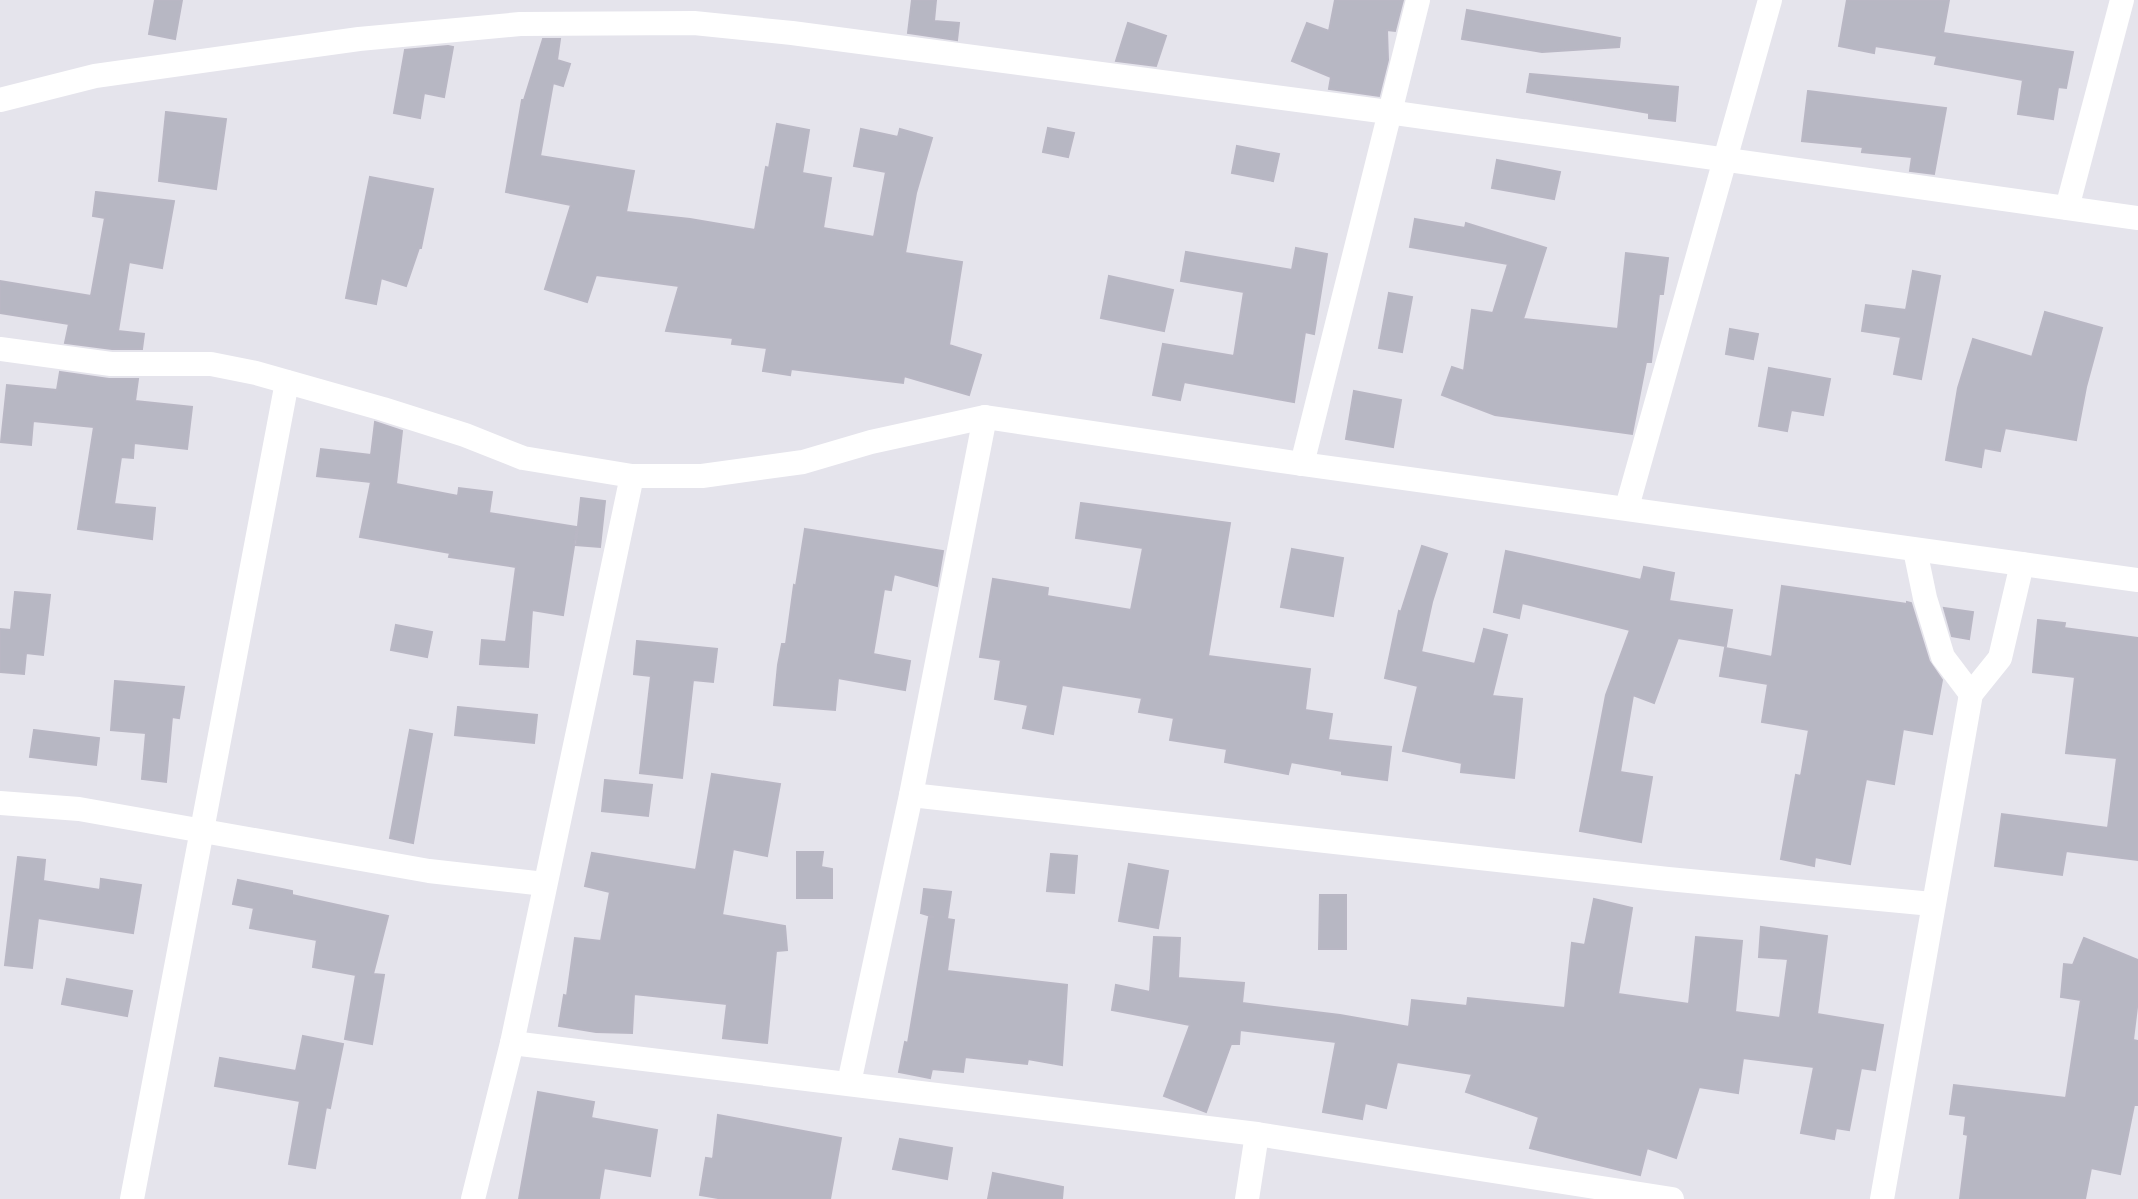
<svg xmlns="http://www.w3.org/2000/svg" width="2138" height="1199" font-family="Inter,sans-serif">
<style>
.building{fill:#b7b7c3;stroke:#b9b7c4;stroke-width:2}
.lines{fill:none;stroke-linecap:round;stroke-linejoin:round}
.minor{stroke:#fff;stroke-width:24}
</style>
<rect width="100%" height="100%" fill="#e5e4ec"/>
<g class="building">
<path d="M155 0H182L175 39 149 34Z"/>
<path d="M912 0H936L934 21 959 23 957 40 908 33Z"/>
<path d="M1335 0H1403L1395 31 1387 30 1388 60 1379 96 1329 89 1331 77 1292 61 1307 23 1329 31Z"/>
<path d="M1847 0H1949L1943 33 2073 52 2066 88 2058 87 2053 119 2018 114 2023 80 1935 64 1937 56 1875 46 1874 53 1839 46Z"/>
<path d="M1467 10 1620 38 1619 47 1542 52 1462 39Z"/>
<path d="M1128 23 1166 36 1156 66 1116 61Z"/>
<path d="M543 39H560L557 60 570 64 563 86 553 83 540 156 634 171 626 212 690 219 755 230 766 167 769 168 777 124 809 130 802 173 831 178 823 228 874 237 886 172 854 166 861 129 898 137 900 129 932 138 916 193 905 253 962 262 949 345 981 355 969 395 904 376 903 383 791 369 790 375 763 371 767 348 732 344 733 338 666 331 679 286 596 275 587 302 545 289 571 205 506 192 522 100H524Z"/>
<path d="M448 46 453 47 444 97 424 93 420 118 394 113 405 50Z"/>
<path d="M1530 74 1678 87 1675 121 1649 118V113L1527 92Z"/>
<path d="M1808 91 1946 108 1934 174 1910 171 1912 157 1862 152 1863 147 1802 141Z"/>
<path d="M166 112 226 119 216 189 159 181Z"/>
<path d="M1048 128 1074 133 1068 157 1043 152Z"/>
<path d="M1237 146 1279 154 1273 181 1232 173Z"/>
<path d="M1497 160 1560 172 1554 199 1492 188Z"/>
<path d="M370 177 433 189 421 248H419L406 286 381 278 376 304 346 298Z"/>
<path d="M96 192 174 201 162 268 129 262 118 331 144 334 142 349H112L65 343 69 324 0 313V281L91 296 105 218 93 216Z"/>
<path d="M1415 219 1465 228 1466 223 1546 248 1523 319 1618 329 1626 253 1668 258 1663 294H1659L1651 362H1646L1632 434 1495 415 1442 395 1452 367 1464 371 1472 310 1493 313 1508 264 1410 247Z"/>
<path d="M1296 248 1327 254 1314 334 1305 332 1294 402 1184 382 1180 400 1153 395 1163 344 1234 356 1244 292 1181 281 1186 252 1292 270Z"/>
<path d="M1913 271 1940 276 1921 379 1894 374 1901 337 1862 331 1866 305 1906 310Z"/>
<path d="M1109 276 1173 290 1164 331 1101 318Z"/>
<path d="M1389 293 1412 297 1402 352 1379 348Z"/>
<path d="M2045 312 2102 328 2086 387 2076 440 2005 428 2000 451 1984 448 1981 467 1946 460 1958 388 1973 339 2032 357Z"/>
<path d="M1730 329 1758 334 1753 359 1726 354Z"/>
<path d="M1769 368 1830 379 1823 415 1791 410 1787 431 1759 426Z"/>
<path d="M60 372 109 379H138L135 401 192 407 187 449 134 443 133 458 121 457 114 504 155 508 152 539 78 529 94 427 33 421 31 445 1 442 7 385 57 390Z"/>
<path d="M1354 391 1401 400 1393 447 1346 439Z"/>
<path d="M375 422 402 431 396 484 458 496 459 488 492 492 489 513 577 527 563 615 532 610 528 667 480 664 482 640 506 642 516 567 449 557 450 553 360 537 371 482 317 476 321 449 371 455Z"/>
<path d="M581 498 605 501 600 547 576 545Z"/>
<path d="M1081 503 1230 523 1208 656 1310 669 1305 710 1332 714 1328 740 1391 747 1387 780 1342 774V771L1291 762 1288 774 1225 762 1227 749 1170 740 1174 718 1139 712 1142 698 1062 685 1053 734 1023 728 1028 705 995 699 1001 660 980 657 993 579 1048 588 1047 596 1131 610 1143 548 1076 538Z"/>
<path d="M805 529 943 551 937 586 894 574 891 590 884 589 873 654 910 661 905 690 838 678 835 710 774 705 778 665 782 644H786L794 585 796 586Z"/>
<path d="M1422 546 1447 554 1432 602 1421 652 1475 664 1484 629 1507 635 1492 696 1522 699 1514 778 1461 772 1462 763 1403 751 1418 686 1385 678 1399 611 1401 612Z"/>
<path d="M1292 549 1343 558 1333 616 1281 607Z"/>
<path d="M1506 551 1641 580 1644 567 1674 573 1669 601 1732 610 1726 646 1678 638 1654 703 1633 695 1620 772 1652 777 1641 842 1580 831 1606 695 1630 630 1522 603 1519 618 1494 612Z"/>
<path d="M1782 586 1907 604V602L1911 603 1929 661 1942 680 1932 734 1903 729 1894 784 1866 779 1850 864 1815 857 1814 866 1781 859 1796 775 1801 776 1809 730 1762 722 1768 684 1720 676 1725 648 1772 657Z"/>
<path d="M15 592 50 595 43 655 26 653 24 674 0 672V629L11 630Z"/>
<path d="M1944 608 1973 612 1969 639 1952 636Z"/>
<path d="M2038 620 2065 623 2064 628 2138 638V860L2066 851 2062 875 1995 866 2002 814 2108 828 2117 758 2066 753 2075 677 2033 672Z"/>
<path d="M396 625 432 632 427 657 391 650Z"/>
<path d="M637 641 717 649 713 682 693 680 682 778 640 773 651 676 634 674Z"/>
<path d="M115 681 184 687 179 718 172 717 166 782 142 779 146 733 111 730Z"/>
<path d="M458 707 537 715 534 743 455 735Z"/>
<path d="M34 730 99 738 96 765 30 757Z"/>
<path d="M410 730 432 734 413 843 390 838Z"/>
<path d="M712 774 780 784 767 856 733 849 722 915 785 926 787 950 776 951 767 1043 723 1038 727 1004 634 994 632 1033 596 1032 559 1026 564 995 567 996 575 938 601 941 610 892 585 886 592 853 696 870Z"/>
<path d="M605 780 652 785 648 816 602 811Z"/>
<path d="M797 852H823L821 867 832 869V898H797Z"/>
<path d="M1051 854 1077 856 1074 893 1047 891Z"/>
<path d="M18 857 45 860 43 881 100 890 101 879 141 885 133 933 38 918 32 968 5 965Z"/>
<path d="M1129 864 1168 871 1158 928 1119 921Z"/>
<path d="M238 880 292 891V895L388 916 373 974 384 975 372 1044 345 1039 356 975 313 967 317 940 250 928 254 908 233 904Z"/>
<path d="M924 889 951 892 947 919 954 920 947 971 1067 985 1062 1065 1028 1059 1027 1064 965 1057 963 1072 932 1069 930 1078 899 1072 905 1042 908 1043 929 917H934L921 913Z"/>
<path d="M1320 895H1346V949H1319Z"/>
<path d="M1594 899 1632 908 1618 994 1689 1004 1696 937 1742 941 1735 1012 1780 1018 1788 959 1759 957 1761 927 1827 936 1817 1014 1883 1025 1875 1070 1861 1068 1849 1130 1836 1128 1834 1139 1801 1133 1814 1067 1743 1058 1738 1093 1699 1087 1676 1158 1647 1148 1640 1175 1530 1148 1539 1117 1466 1092 1472 1074 1397 1062 1386 1108 1365 1103 1362 1119 1323 1112 1336 1042 1240 1030 1239 1044H1231L1206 1112 1164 1096 1190 1025 1112 1010 1116 985 1150 992 1154 937 1180 938 1178 978 1244 983 1242 1003 1340 1015 1409 1027 1412 1000 1467 1006 1468 998 1565 1008 1572 943 1585 945Z"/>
<path d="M2084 938 2138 960V999L2133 1040 2138 1041V1105H2134L2120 1174 2091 1168 2085 1199H1960L1968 1135 1964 1134 1966 1116 1950 1114 1954 1085 2066 1098 2081 1000 2061 997 2064 964 2073 965Z"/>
<path d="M67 979 132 991 127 1016 62 1004Z"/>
<path d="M303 1036 343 1044 330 1108 326 1107 315 1168 289 1164 300 1101 215 1086 220 1058 296 1071Z"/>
<path d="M538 1092 594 1102 591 1118 657 1130 650 1176 604 1168 599 1199H519Z"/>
<path d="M718 1115 841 1138 830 1199H724L700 1195 706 1158 713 1159Z"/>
<path d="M900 1139 952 1148 947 1179 893 1169Z"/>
<path d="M993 1173 1063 1187 1062 1199H988Z"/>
</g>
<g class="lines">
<g class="minor">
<path d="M0 100 95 76 359 39 520 24 694 23 792 33 1388 112 2138 218"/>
<path d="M2067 208 2122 0"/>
<path d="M0 349 111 364H211L256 373 383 409 465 435 523 458 632 476H702L803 462 871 442 985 417 1302 464 2138 580"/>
<path d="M1302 464 1418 0"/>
<path d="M1627 507 1770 0"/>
<path d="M1915 550 1925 598 1943 657 1971 694"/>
<path d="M911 795 1668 879 1932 904"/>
<path d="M0 803 79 809 429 871 545 884"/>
<path d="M512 1043 1257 1134 1672 1199"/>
<path d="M849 1083 911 795 985 417"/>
<path d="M132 1199 287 382"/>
<path d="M473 1199 512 1043 632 476"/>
<path d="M1247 1199 1257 1134"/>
<path d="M1882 1199 1971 694 2000 658 2022 564"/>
</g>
</g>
</svg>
